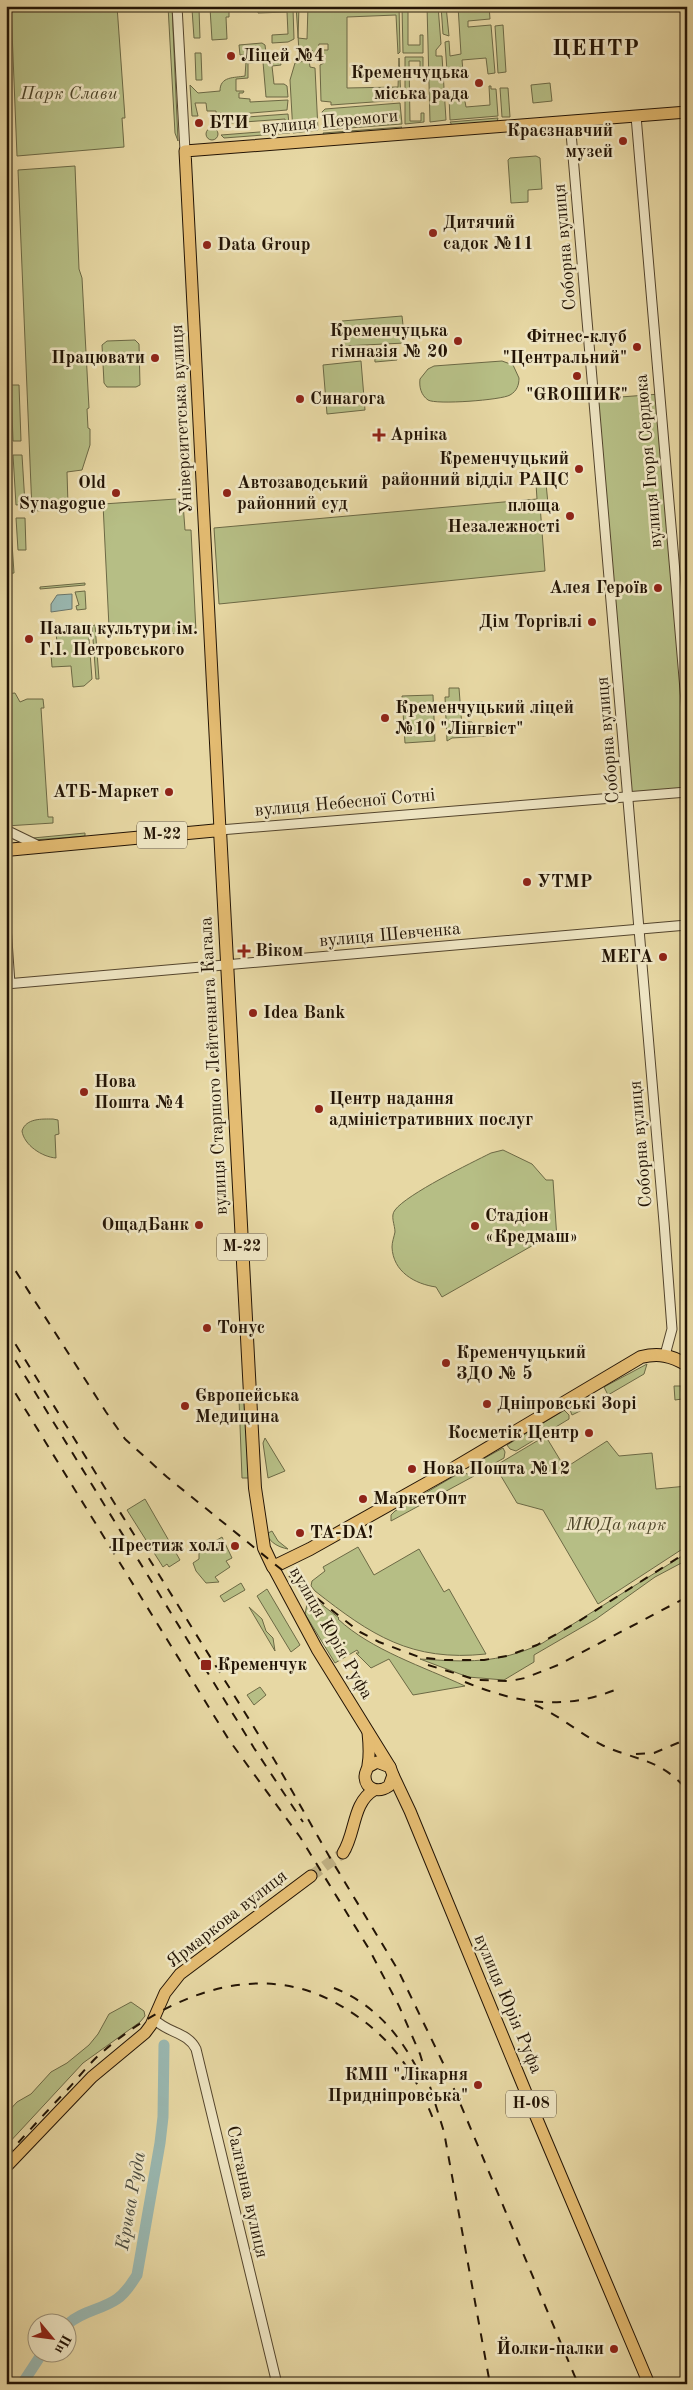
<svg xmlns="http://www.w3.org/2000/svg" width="693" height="2390" font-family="'Old Standard TT',serif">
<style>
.green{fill:#b6be85;stroke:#6c6945}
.water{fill:#9ab8b1;stroke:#6a766c}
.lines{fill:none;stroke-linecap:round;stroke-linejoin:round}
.river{stroke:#9ab8b1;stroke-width:11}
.major-tunnel{stroke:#c0b184;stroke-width:11;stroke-dasharray:11 5.5;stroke-linecap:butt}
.minor-casing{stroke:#54452d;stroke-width:11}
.major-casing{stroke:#231405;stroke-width:13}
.highway-casing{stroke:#231405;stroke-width:14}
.minor{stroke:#efe6c4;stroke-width:9}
.major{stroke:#e4bc72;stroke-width:11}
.highway{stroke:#e4bc72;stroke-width:12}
.rail{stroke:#231405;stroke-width:2;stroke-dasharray:9 9;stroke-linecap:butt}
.poi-dot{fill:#8f2418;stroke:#efe6c4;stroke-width:2}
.labels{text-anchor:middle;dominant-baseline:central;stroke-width:5;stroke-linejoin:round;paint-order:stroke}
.shield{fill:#efe6c4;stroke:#60533e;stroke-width:1}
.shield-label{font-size:16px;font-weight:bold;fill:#231405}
.poi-label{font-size:18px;font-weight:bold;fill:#231405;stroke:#efe6c4;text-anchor:start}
.park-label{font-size:18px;font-style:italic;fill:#4f472b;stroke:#efe6c4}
.street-label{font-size:18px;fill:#231405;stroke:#efe6c4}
.water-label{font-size:19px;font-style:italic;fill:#4d4d41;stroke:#efe6c4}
.district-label{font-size:22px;font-weight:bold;letter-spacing:1px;fill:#231405;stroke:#efe6c4}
</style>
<rect width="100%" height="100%" fill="#e7d8a4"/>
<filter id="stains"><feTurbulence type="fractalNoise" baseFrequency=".004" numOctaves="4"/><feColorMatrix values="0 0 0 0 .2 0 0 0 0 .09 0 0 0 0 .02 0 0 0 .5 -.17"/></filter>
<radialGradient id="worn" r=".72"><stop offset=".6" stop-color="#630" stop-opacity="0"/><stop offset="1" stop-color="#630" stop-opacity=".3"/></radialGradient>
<g class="green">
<path d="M11 6H117L125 118H122L124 147 17 156Z"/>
<path d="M168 6H172L178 141 175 133Z"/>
<path d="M215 6H229V17H226L227 39 212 40 210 8Z"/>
<path d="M296 6H299L298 38 307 39 308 6H399L400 52 398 54 396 15 347 17V88L398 87 399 58 401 100 331 105V102L321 101 320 65 324 63 323 50H328V44H319L316 60 312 50 299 51Z"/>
<path d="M402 6H408V45H420V35H423V53H403Z"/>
<path d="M427 6H438L441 44 436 50V56H442L446 120 430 122Z"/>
<path d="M441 6H446L449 36 443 34Z"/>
<path d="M458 6H489L490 19 468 21V27L491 25 495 73 488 74 486 58 462 60 463 71H447L445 42 449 41 450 56 461 54Z"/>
<path d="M288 7 293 9 294 39 288 42 272 43V35L288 34 287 12 258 13V8Z"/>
<path d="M192 9H199L200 38H194Z"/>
<path d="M503 25 506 72 498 73 495 26Z"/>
<path d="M262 43 265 45 266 53 240 55 239 45Z"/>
<path d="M195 53H201L202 80H196Z"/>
<path d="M274 56V61L280 60 281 65 272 66 274 84H284L287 86 288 97H266L263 62 248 63V78L236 79V91H244L243 93H239V98L250 99V102L288 100 287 110 228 115 220 113V119L288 114 290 133 224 138 221 135 285 130V119L217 124 216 111H207L206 103H195L198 116H192L190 85 198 93 220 91C220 76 234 78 245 76L246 62 249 59Z"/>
<path d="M405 57H423V67H420V61H409L410 121H421V113H424V122L405 124Z"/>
<path d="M309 60 310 67 315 68 318 130 293 133 290 80 295 63Z"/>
<path d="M550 83 552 101 533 103 531 85Z"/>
<path d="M489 86H491V89H496L498 116 450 120 449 97 464 96 466 107 490 105Z"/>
<path d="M500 88H508L510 117H502Z"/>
<path d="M400 103 402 124 323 130 322 112 325 109Z"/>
<path d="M498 118 497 122 452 125 450 122Z"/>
<path d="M402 127 400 129 324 135 323 133Z"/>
<circle cx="212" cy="134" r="6"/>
<path d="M536 156 540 158 542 189 528 190V202L511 203 508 160 510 158Z"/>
<path d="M75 166 79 269 82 278 89 408 87 409 88 428 90 429V445L82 470 67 472 68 505 79 504V509L32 511 18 170Z"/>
<path d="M402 316 405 343 343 346 342 321Z"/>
<path d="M135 340 139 344 140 385 136 387H107L104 383 102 345 107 341Z"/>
<path d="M395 347 397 360 375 362 374 349Z"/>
<path d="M361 361 365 410 327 414 323 365Z"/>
<path d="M502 361 513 365 519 378C519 385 517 391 510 395 502 400 436 405 428 400 421 395 419 387 420 379L428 369 434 366Z"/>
<path d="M11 385H19L21 441H13Z"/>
<path d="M660 394 687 708V788L629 793 594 399Z"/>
<path d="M6 454 14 573 6 574Z"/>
<path d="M22 455 25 504 16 505 13 455Z"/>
<path d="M546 483 548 504 540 505 545 571 219 604 214 528 537 499 536 484Z"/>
<path d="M176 499 183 503 185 530H191L196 632 164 634 163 628 152 629 151 624 109 627 103 504Z"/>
<path d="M16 518H25L26 550H18Z"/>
<path d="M85 583V585L40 589V587Z"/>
<path d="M85 591 86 609 77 610 76 606 79 605 75 592Z"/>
<path d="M95 625 99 679H96L92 626Z"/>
<path d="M88 626 92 679 84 686 73 687 71 666 52 667 51 654H58L56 632 66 631V628Z"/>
<path d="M449 688H459L462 727 463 722H472L475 727 486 724V736L452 738 447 741 445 697H449Z"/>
<path d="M15 693 20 702 27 699H43L44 708H41L48 817H53V823L6 826V694Z"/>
<path d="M433 695 435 741 405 743 402 696Z"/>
<path d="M483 702V708L463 709 462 703Z"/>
<path d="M85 833V836L34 840 33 838Z"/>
<path d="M53 1119 58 1120 59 1134 55 1135 56 1158C42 1157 24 1145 22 1131 26 1118 42 1119 53 1119Z"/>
<path d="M503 1150 532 1164 546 1180H553L557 1239 548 1243 544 1239 442 1297 436 1287C415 1284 393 1272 392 1247 392 1242 394 1237 395 1232 395 1225 390 1216 395 1210 407 1194 471 1163 491 1153Z"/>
<path d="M647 1364 644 1374 608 1395 604 1387Z"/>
<path d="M674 1386H681L682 1399 675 1400Z"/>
<path d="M239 1399 245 1402 249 1478H242Z"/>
<path d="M583 1400 586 1403V1408L572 1415 570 1410 572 1406Z"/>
<path d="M564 1410 569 1415V1419L516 1451 510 1449 507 1445Z"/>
<path d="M265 1438 285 1471 268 1478 263 1443Z"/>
<path d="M542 1438 548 1440 565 1468 607 1441 619 1456 652 1453 656 1489 687 1486V1546L598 1604 543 1510 517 1503 495 1466Z"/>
<path d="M503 1448 505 1452 504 1458 483 1470V1459Z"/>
<path d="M461 1472 474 1476 391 1521V1515L395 1511Z"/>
<path d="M145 1499 180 1560 169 1567 167 1564 163 1567 127 1510Z"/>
<path d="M272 1531 278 1541 288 1549C278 1547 271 1543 266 1534Z"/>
<path d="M222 1537 232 1558 226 1561 230 1567 215 1577 219 1582 206 1583 196 1571 193 1563 199 1559V1551Z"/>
<path d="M358 1547 374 1575 419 1549 444 1592 449 1589 486 1654C411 1662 371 1635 315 1591L311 1586 312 1581 325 1571 323 1567Z"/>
<path d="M687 1553V1560L655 1577 596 1619 534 1655V1662L504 1680 468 1677 420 1659C468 1662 496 1664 541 1644Z"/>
<path d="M241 1583 245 1590 224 1602 220 1596Z"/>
<path d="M267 1589 300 1645 291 1652 257 1596Z"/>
<path d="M302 1589 339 1618 338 1619C371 1650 424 1667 465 1686L413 1695 389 1659 371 1668 356 1653H359L357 1650 335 1663 305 1614C307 1603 310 1600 302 1589Z"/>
<path d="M249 1607 262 1619 266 1631 273 1638 275 1651Z"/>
<path d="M260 1687 266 1695 254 1705 247 1695Z"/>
<path d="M131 2002 144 2011 145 2016 140 2022 83 2063 6 2146V2114L17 2102 31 2094 51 2072 67 2063 89 2045 98 2034 109 2014Z"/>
</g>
<path class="water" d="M72 594V609L51 612V604L57 595Z"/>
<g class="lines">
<g class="river">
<path d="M68 2324C82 2311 101 2310 117 2299 126 2293 131 2284 137 2275L160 2143 163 2117 164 2045"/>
<path d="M22 2384 43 2352"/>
</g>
<path class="major-tunnel" d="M311 1876 343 1853"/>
<g class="minor-casing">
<g id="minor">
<path d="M177 6 185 151"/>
<path d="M636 116 687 713"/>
<path d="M570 121 664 1222 672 1329 665 1355"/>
<path d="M6 830 39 846"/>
<path d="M220 830 687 792"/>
<path d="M6 926 10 984"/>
<path d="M6 984 687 925"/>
<path d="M154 2019C167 2033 188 2032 196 2049L277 2384"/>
</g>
</g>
<g class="major-casing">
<g id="major">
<path d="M220 830 185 151 687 112"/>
<path d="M273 1567 317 1649 390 1767"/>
<path d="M368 1732C369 1742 370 1755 368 1765 368 1769 365 1772 365 1776 365 1790 379 1793 389 1786L393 1775 390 1767 377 1762 368 1767"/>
<path d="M393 1775 410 1811 534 2112 649 2384"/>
<path d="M343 1853C356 1833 352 1803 374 1790"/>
<path d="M6 2167 92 2077 145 2033 151 2025 165 1993 180 1974 311 1876"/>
</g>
</g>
<g class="highway-casing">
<path id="highway" d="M6 850 220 830 255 1488 264 1548 273 1567 310 1549 456 1467 641 1357C658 1353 671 1355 687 1365"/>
</g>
<use href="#minor" class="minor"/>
<use href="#major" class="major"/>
<use href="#highway" class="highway"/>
<g class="rail">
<path d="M6 1256 106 1412 125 1439 167 1477 329 1608 360 1632 379 1642 419 1657 443 1660H484L507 1656 537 1645 576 1623 687 1552"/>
<path d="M6 1329 275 1761 329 1856 398 1970 444 2065 578 2384"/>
<path d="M6 1345 254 1748 303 1822"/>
<path d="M6 1378 229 1740 300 1837 369 1949 399 2006 420 2054 444 2132 490 2384"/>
<path d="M428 1665 477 1680 510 1681 525 1678 558 1665 687 1597"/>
<path d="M465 1682C516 1703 562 1711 615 1690"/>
<path d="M535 1705C559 1715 579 1733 602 1745 636 1761 660 1758 687 1790"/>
<path d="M636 1754 654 1753 687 1739"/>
<path d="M334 1988C376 2005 401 2036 421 2076"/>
<path d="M6 2156C27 2133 47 2111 68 2089 78 2078 88 2065 99 2055 162 1999 253 1958 334 2002 387 2031 412 2066 434 2121"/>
</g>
</g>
<g class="poi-dot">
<circle cx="231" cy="56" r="5"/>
<circle cx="479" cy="83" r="5"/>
<circle cx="199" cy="123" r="5"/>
<circle cx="623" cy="141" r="5"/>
<circle cx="433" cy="233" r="5"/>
<circle cx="207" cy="245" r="5"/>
<circle cx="458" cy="341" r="5"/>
<circle cx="637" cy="347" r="5"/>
<circle cx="155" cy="358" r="5"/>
<circle cx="577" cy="376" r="5"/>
<circle cx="300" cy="399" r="5"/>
<path d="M376.5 427.5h5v5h5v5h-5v5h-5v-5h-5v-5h5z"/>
<circle cx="579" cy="469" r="5"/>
<circle cx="116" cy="493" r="5"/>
<circle cx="227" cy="493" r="5"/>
<circle cx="570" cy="516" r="5"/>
<circle cx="658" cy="588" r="5"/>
<circle cx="592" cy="622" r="5"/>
<circle cx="29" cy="639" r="5"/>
<circle cx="385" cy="718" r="5"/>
<circle cx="169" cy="792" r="5"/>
<circle cx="527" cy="882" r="5"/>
<path d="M241.5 943.5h5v5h5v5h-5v5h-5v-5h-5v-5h5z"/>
<circle cx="663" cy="957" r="5"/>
<circle cx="253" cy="1013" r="5"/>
<circle cx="84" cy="1092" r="5"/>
<circle cx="319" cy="1109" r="5"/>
<circle cx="199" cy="1225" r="5"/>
<circle cx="475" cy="1226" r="5"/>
<circle cx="207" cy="1328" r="5"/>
<circle cx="446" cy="1363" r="5"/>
<circle cx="487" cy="1404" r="5"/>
<circle cx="185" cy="1406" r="5"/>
<circle cx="589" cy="1433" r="5"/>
<circle cx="412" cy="1469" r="5"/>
<circle cx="363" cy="1499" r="5"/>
<circle cx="300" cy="1533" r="5"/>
<circle cx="235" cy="1546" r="5"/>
<rect x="200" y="1659" width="12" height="12" rx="2.5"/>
<circle cx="478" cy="2085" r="5"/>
<circle cx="614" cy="2349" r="5"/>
</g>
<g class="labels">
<g class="shield">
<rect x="137" y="821.5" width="50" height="27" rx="4"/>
<rect x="217" y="1233.5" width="50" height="27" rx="4"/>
<rect x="506" y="2090.5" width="50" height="27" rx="4"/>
</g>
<g class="shield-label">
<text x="162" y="835">М-22</text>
<text x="242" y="1247">М-22</text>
<text x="531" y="2104">Н-08</text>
</g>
<g class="poi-label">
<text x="241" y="56">Ліцей №4</text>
<text x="469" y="73" text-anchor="end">Кременчуцька<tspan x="469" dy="21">міська рада</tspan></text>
<text x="209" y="123">БТИ</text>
<text x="613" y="131" text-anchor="end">Краєзнавчий<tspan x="613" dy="21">музей</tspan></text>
<text x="443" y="223">Дитячий<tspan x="443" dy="21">садок №11</tspan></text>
<text x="217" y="245">Data Group</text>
<text x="448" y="331" text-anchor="end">Кременчуцька<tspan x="448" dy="21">гімназія № 20</tspan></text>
<text x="627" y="337" text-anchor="end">Фітнес-клуб<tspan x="627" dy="21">"Центральний"</tspan></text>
<text x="145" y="358" text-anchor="end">Працювати</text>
<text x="577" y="395" text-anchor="middle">"GROШИК"</text>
<text x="310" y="399">Синагога</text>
<text x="390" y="435">Арніка</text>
<text x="569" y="459" text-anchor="end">Кременчуцький<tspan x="569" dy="21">районний відділ РАЦС</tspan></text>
<text x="106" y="483" text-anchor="end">Old<tspan x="106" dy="21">Synagogue</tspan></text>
<text x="237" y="483">Автозаводський<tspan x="237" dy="21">районний суд</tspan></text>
<text x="560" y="506" text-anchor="end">площа<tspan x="560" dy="21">Незалежності</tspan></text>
<text x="648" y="588" text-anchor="end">Алея Героїв</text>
<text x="582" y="622" text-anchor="end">Дім Торгівлі</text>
<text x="39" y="629">Палац культури ім.<tspan x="39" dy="21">Г.І. Петровського</tspan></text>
<text x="395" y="708">Кременчуцький ліцей<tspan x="395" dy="21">№10 "Лінгвіст"</tspan></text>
<text x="159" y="792" text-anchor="end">АТБ-Маркет</text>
<text x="537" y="882">УТМР</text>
<text x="255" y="951">Віком</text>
<text x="653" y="957" text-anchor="end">МЕГА</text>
<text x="263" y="1013">Idea Bank</text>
<text x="94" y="1082">Нова<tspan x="94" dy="21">Пошта №4</tspan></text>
<text x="329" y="1099">Центр надання<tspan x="329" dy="21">адміністративних послуг</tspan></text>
<text x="485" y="1216">Стадіон<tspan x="485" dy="21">«Кредмаш»</tspan></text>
<text x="189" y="1225" text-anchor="end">ОщадБанк</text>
<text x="217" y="1328">Тонус</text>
<text x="456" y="1353">Кременчуцький<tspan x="456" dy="21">ЗДО № 5</tspan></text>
<text x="195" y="1396">Європейська<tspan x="195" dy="21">Медицина</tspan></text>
<text x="497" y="1404">Дніпровські Зорі</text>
<text x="579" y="1433" text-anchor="end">Косметік Центр</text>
<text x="422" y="1469">Нова Пошта №12</text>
<text x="373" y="1499">МаркетОпт</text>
<text x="310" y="1533">TA-DA!</text>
<text x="225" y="1546" text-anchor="end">Престиж холл</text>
<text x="217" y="1665">Кременчук</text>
<text x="468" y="2075" text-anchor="end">КМП "Лікарня<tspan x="468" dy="21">Придніпровська"</tspan></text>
<text x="604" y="2349" text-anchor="end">Йолки-палки</text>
</g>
<g class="park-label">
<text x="69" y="94">Парк Слави</text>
<text x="616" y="1525">МЮДа парк</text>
</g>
<g class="street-label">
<text transform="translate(330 122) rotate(-5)">вулиця Перемоги</text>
<text transform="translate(565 247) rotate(-95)">Соборна вулиця</text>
<text transform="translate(182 419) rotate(-93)">Університетська вулиця</text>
<text transform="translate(649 461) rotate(-95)">вулиця Ігоря Сердюка</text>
<text transform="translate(608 740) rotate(-95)">Соборна вулиця</text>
<text transform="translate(345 803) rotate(-5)">вулиця Небесної Сотні</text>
<text transform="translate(390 935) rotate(-5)">вулиця Шевченка</text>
<text transform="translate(214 1066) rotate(-93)">вулиця Старшого Лейтенанта Кагала</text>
<text transform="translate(641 1144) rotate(-95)">Соборна вулиця</text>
<text transform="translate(331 1633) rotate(60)">вулиця Юрія Руфа</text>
<text transform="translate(227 1919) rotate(-38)">Ярмаркова вулиця</text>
<text transform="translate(508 2004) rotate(67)">вулиця Юрія Руфа</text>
<text transform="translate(247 2192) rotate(77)">Салганна вулиця</text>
</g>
<g class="water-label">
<text transform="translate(132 2201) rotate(-80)">Крива Руда</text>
</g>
<g class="district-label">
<text x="596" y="49">ЦЕНТР</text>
</g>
</g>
<rect width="693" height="2390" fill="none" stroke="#e7d8a4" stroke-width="25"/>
<rect x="8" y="8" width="678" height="2375" fill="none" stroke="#231405" stroke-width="2.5"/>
<rect x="12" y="12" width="668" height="2365" fill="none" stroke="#231405"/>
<g transform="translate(52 2338) rotate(119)"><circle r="24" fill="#efe6c4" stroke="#9d9278"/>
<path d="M0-4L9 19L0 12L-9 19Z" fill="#8f2418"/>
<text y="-8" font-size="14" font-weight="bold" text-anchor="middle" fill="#231405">Пн</text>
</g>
<rect width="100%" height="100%" filter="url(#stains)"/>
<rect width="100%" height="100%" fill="url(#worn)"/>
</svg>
